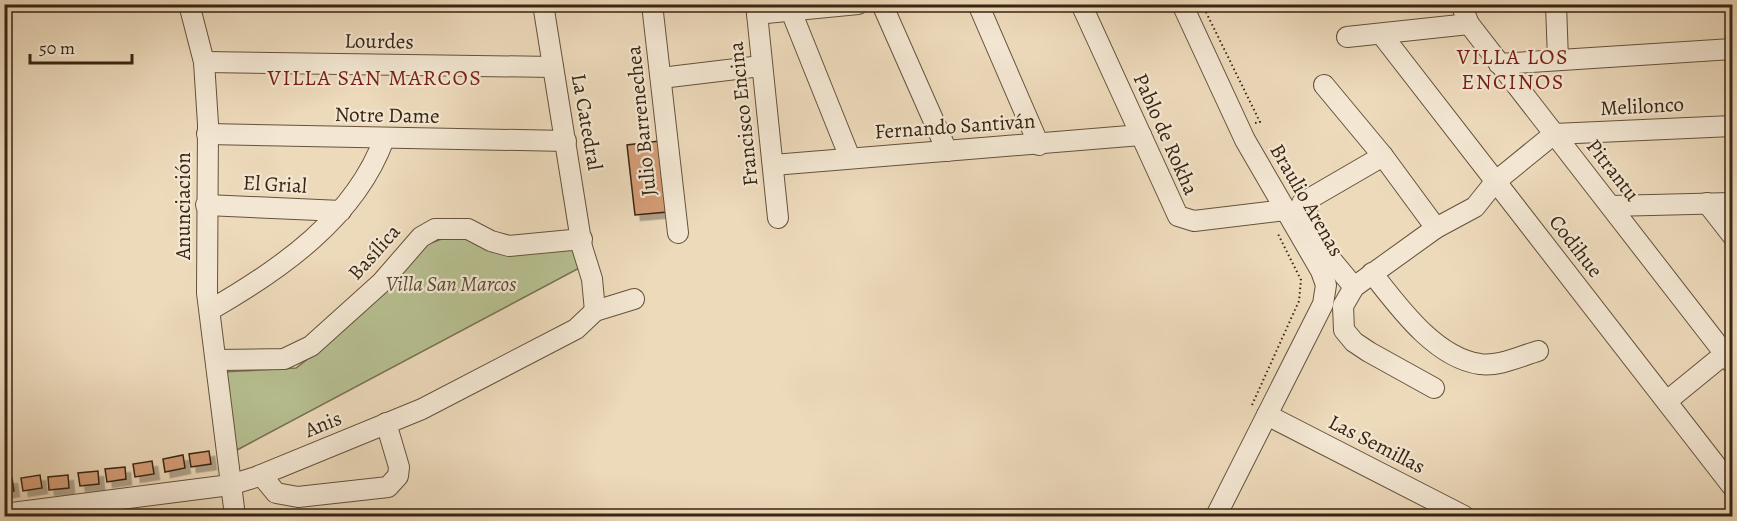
<svg xmlns="http://www.w3.org/2000/svg" width="1737" height="521" font-family="Alegreya,serif">
<style>
.green{fill:#b7c091;stroke:#787252;stroke-width:1.5}
.building{fill:#d59d77;stroke:#382512;stroke-width:1.5;filter:url(#shadow)}
.lines{fill:none;stroke-linecap:round;stroke-linejoin:round}
.minor-casing{stroke:#65523c;stroke-width:22}
.path{stroke:#382512;stroke-width:2;stroke-dasharray:1.5 3;stroke-linecap:butt}
.minor{stroke:#f3e7d3;stroke-width:20}
.labels{text-anchor:middle;dominant-baseline:central;stroke-width:4.5;stroke-linejoin:round;paint-order:stroke}
.street-label{font-size:21px;fill:#382512;stroke:#f3e7d3}
.park-label{font-size:21px;font-style:italic;fill:#584c32;stroke:#f3e7d3}
.neighbourhood-label{font-size:22px;letter-spacing:1.5px;fill:#7a1f14;stroke:#f3e7d3}
</style>
<defs>
<filter id="shadow"><feDropShadow dx="5.5" dy="5.5" stdDeviation="0" flood-color="#0004"/></filter>
</defs>
<rect width="100%" height="100%" fill="#eddabb"/>
<filter id="stains"><feTurbulence type="fractalNoise" baseFrequency=".00333" numOctaves="4"/><feColorMatrix values="0 0 0 0 .2 0 0 0 0 .09 0 0 0 0 .02 0 0 0 .5 -.17"/></filter>
<radialGradient id="worn" r=".72"><stop offset=".6" stop-color="#630" stop-opacity="0"/><stop offset="1" stop-color="#630" stop-opacity=".3"/></radialGradient>
<path class="green" d="M447 237H466L492 252 508 254 572 250 585 265 237 450 222 372 296 368 322 348 423 246Z"/>
<g class="building">
<path d="M659 141 667 212 635 215 627 145Z"/>
<path d="M209 451 211 464 191 467 189 454Z"/>
<path d="M183 455 185 468 165 472 163 459Z"/>
<path d="M152 461 154 474 135 477 133 464Z"/>
<path d="M125 467 126 479 107 482 105 469Z"/>
<path d="M98 471 99 484 80 486 78 473Z"/>
<path d="M40 475 42 488 23 491 21 478Z"/>
<path d="M68 475 69 488 49 490 48 477Z"/>
<path d="M12 478 14 491 4 493V479Z"/>
</g>
<g class="lines">
<g class="minor-casing">
<g id="minor">
<path d="M189 4 204 62 208 124 207 293 235 516"/>
<path d="M543 4 582 247 592 279 595 311"/>
<path d="M652 4 678 233"/>
<path d="M756 4 778 218"/>
<path d="M882 4 947 151"/>
<path d="M978 4 1039 145"/>
<path d="M1081 4 1178 216 1194 221 1285 210"/>
<path d="M1182 4 1245 140 1321 271 1326 285 1323 304 1216 516"/>
<path d="M1461 4 1469 24 1732 363"/>
<path d="M1556 4 1558 60"/>
<path d="M791 11 850 158"/>
<path d="M757 14 858 4"/>
<path d="M1382 35 1732 486"/>
<path d="M1347 37 1469 24"/>
<path d="M204 62 553 67"/>
<path d="M1499 64 1732 49"/>
<path d="M661 78 761 66"/>
<path d="M1324 85 1383 156 1436 228"/>
<path d="M207 134 566 141"/>
<path d="M773 165 1141 135"/>
<path d="M1707 203 1732 235"/>
<path d="M206 205 341 211"/>
<path d="M1611 206 1732 203"/>
<path d="M1372 273C1398 306 1435 358 1480 364 1498 367 1521 356 1538 351"/>
<path d="M1354 287 1329 257 1302 203 1383 156"/>
<path d="M210 310C280 270 355 218 384 139"/>
<path d="M217 360 284 359 311 346 381 283 421 237 435 229H468L491 241 509 246 582 239"/>
<path d="M1434 388 1369 352 1354 342 1344 330 1343 306 1354 287 1436 228 1475 207 1495 182 1554 134 1732 126"/>
<path d="M1667 401 1732 348"/>
<path d="M1267 415 1464 516"/>
<path d="M261 475 276 493 298 497 388 487 398 476 399 467 386 423"/>
<path d="M4 514 230 485 256 477 422 409 576 329 595 311 634 299"/>
</g>
</g>
<g class="path">
<path d="M1202 4 1260 122 1255 123"/>
<path d="M1252 405 1299 301 1301 280 1277 232"/>
</g>
<use href="#minor" class="minor"/>
</g>
<g class="labels">
<g class="street-label">
<text transform="translate(379 41) rotate(1)">Lourdes</text>
<text transform="translate(1642 106) rotate(-3)">Melilonco</text>
<text transform="translate(743 114) rotate(-96)">Francisco Encina</text>
<text transform="translate(387 115) rotate(1)">Notre Dame</text>
<text transform="translate(641 121) rotate(-96)">Julio Barrenechea</text>
<text transform="translate(587 122) rotate(80)">La Catedral</text>
<text transform="translate(955 126) rotate(-4)">Fernando Santiván</text>
<text transform="translate(1166 134) rotate(66)">Pablo de Rokha</text>
<text transform="translate(1613 170) rotate(52)">Pitrantu</text>
<text transform="translate(275 184) rotate(3)">El Grial</text>
<text transform="translate(1307 200) rotate(60)">Braulio Arenas</text>
<text transform="translate(183 206) rotate(-90)">Anunciación</text>
<text transform="translate(1576 246) rotate(52)">Codihue</text>
<text transform="translate(374 252) rotate(-48)">Basílica</text>
<text transform="translate(323 424) rotate(-22)">Anis</text>
<text transform="translate(1377 444) rotate(27)">Las Semillas</text>
</g>
<g class="park-label">
<text x="451" y="284">Villa San Marcos</text>
</g>
<g class="neighbourhood-label">
<text x="1513" y="57">VILLA LOS<tspan x="1513" dy="25">ENCINOS</tspan></text>
<text x="375" y="78">VILLA SAN MARCOS</text>
</g>
</g>
<rect width="1737" height="521" fill="none" stroke="#eddabb" stroke-width="24"/>
<rect x="6" y="6" width="1725" height="509" fill="none" stroke="#382512" stroke-width="3"/>
<rect x="12" y="12" width="1713" height="497" fill="none" stroke="#382512" stroke-width="1.5"/>
<path d="M30 54v9h102v-9" fill="none" stroke="#382512" stroke-width="3"/>
<text x="39" y="54" font-size="18" fill="#382512" stroke="#f3e7d3" stroke-width="4.5" paint-order="stroke">50 m</text>
<rect width="100%" height="100%" filter="url(#stains)"/>
<rect width="100%" height="100%" fill="url(#worn)"/>
</svg>
